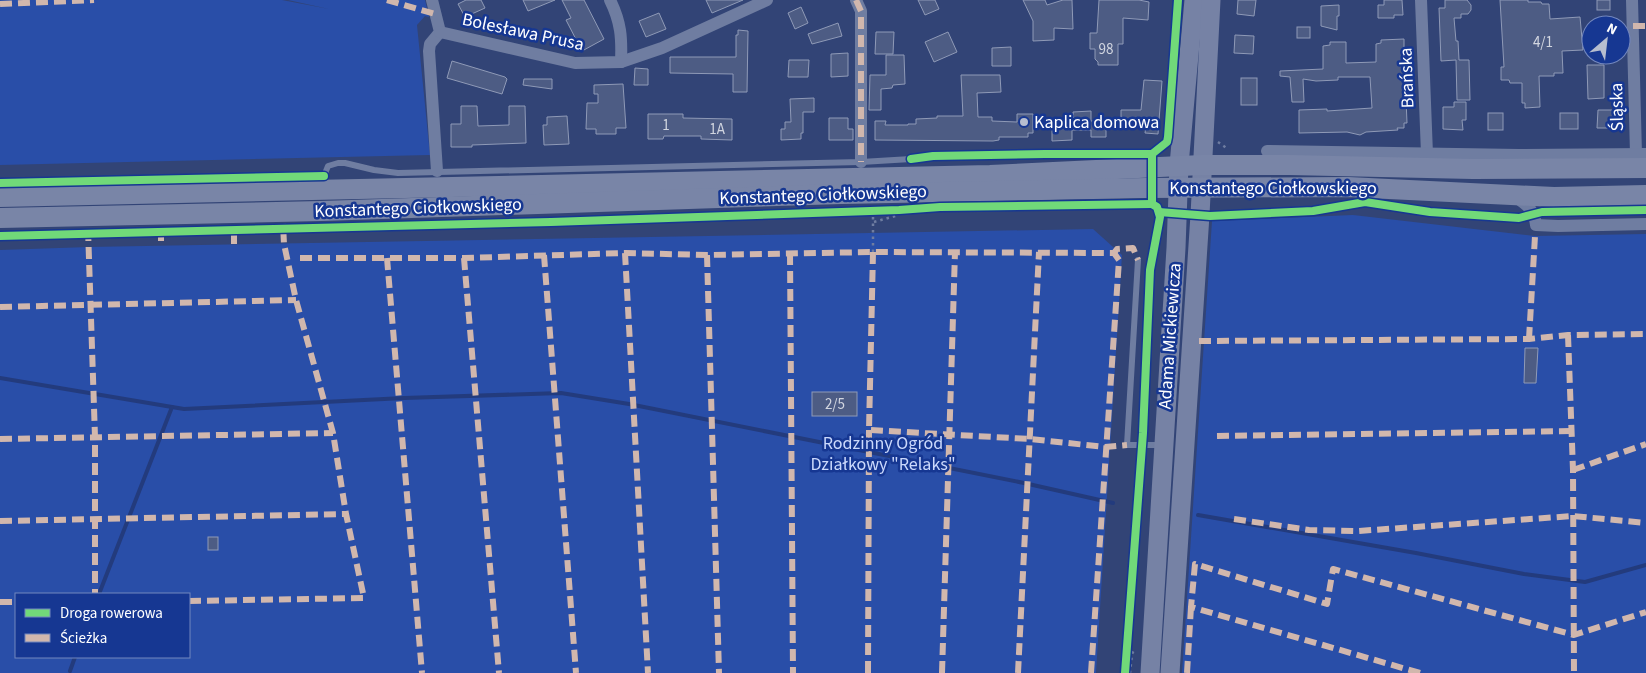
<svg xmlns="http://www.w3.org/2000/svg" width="1646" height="673" font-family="'Source Sans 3',sans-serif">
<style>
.green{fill:#294ea8;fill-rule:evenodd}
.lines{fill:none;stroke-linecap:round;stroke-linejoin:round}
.stream{stroke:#233b7d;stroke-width:4}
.building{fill:#4d5c84;stroke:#8f9ab7}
.path{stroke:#6f7da1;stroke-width:2.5;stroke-dasharray:2.5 4;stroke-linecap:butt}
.lane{stroke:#6f7da1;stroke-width:6}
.street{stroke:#6f7da1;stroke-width:12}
.secondary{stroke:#7682a5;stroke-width:19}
.primary{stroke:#7985a7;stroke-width:20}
.quiet{stroke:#d1b7ad;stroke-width:6;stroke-dasharray:12 6;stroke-linecap:butt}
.cycleway-casing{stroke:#163792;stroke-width:11}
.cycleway{stroke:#71d979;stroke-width:8}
.poi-dot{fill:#b7becf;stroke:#163792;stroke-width:2}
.labels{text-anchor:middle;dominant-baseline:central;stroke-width:5;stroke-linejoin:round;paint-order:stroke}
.number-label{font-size:15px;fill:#d2d6e0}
.street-label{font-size:18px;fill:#fff;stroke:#163792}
.poi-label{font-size:18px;fill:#fff;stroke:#163792;text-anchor:start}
.park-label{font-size:18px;fill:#cbd9fc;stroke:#163792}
</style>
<rect width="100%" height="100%" fill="#324476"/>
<g class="green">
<path d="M0 0H282L329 9 288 0H425L429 17 425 16 417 25 430 155 0 165Z"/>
<path d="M1353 215 1535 236 1646 234V673H1182L1212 221Z"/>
<path d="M1093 229 1122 255 1096 673H0V250L89 247ZM16 594H189V657H16Z"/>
</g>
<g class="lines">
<g class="stream">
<path d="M0 378 184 409 404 398 561 393 629 404 1024 483 1113 503"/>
<path d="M1198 515 1416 553 1524 574 1585 582 1646 565"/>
<path d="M99 594 172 407"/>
<path d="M70 671 75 657"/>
</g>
</g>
<g class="building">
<path d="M466 0H481L485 8 465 17 458 4Z"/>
<path d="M523 0H555L528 11Z"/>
<path d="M562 0H584L604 39 582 51 566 20 571 18Z"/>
<path d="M706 0H743L712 13Z"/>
<path d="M918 0H935L939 9 925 15Z"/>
<path d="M1023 0H1045L1047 5 1063 0H1072L1073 29 1054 28V40L1033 41V21Z"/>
<path d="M1099 0H1139L1149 2 1148 20 1123 18V44H1118V65H1098V62L1095 59V49H1090V33H1097Z"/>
<path d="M1238 0H1256L1254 16 1237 14Z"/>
<path d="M1384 0H1402L1403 15H1394V18H1378V5H1384Z"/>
<path d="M1445 0H1467L1471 5V10L1468 14H1461V18H1454L1456 41H1458L1459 60H1469L1470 100H1457L1456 60 1441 61 1439 8H1445Z"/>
<path d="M1500 0H1528V2H1541L1542 4H1549L1550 19 1580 17 1583 50 1562 51 1563 73H1554V76H1539L1540 107 1525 108V103H1522V83H1510L1509 80H1501V67H1504Z"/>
<rect x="1597" y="0" width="13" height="10"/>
<path d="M1339 5V16H1337V30L1321 26V6Z"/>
<path d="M801 7 808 23 795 29 788 13Z"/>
<path d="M659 13 666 29 646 37 639 21Z"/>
<path d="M838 23 842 36 812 44 808 34Z"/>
<rect x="1297" y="27" width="13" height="11"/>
<path d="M738 30 748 31 747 92H733V74L670 73V57H736V35H738Z"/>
<path d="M876 32H894L893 54H875Z"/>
<path d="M948 32 957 52 934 62 925 42Z"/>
<path d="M1235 35 1254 36 1253 54 1234 53Z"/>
<path d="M1404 39V76H1408L1409 99H1406L1407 123H1404V128H1397L1398 130 1366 132 1360 135 1347 132 1299 133V110L1327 109V111L1372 108 1370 77H1338V80L1316 81 1303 79 1304 102H1292L1290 77 1280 76V71L1323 69V46L1330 45V42H1346V63L1376 62V44L1381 43V40Z"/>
<path d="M1011 47V66H992V48Z"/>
<path d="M848 53V76L831 77V54Z"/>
<path d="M886 55H904L905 84 893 85 892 88 881 89V110H869L870 75H886Z"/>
<path d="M789 60H809L808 77H788Z"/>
<path d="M452 61 505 77 507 79 502 94 447 78Z"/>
<path d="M1587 65H1604V98L1588 99Z"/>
<path d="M635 68 648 69V85H634Z"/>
<path d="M961 75H1000L1001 92 977 93 978 117H992V121L1017 122V114H1033V133H1028V137H999V140L993 141 875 140V121H886L885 125H908V124H916V119L937 118V116H963Z"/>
<rect x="1241" y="78" width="16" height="27"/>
<path d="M524 79H552V89L523 85Z"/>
<path d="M1144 80 1162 81 1158 134 1145 133 1146 126H1142V123H1121V110H1141Z"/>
<path d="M623 84 626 128H616V134H596V129H586L587 103H598V94H594V85Z"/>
<path d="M814 98V112H803V133H801V139L781 140V129H785V122H791L790 99Z"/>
<path d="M1454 102H1466V120H1462L1463 130 1443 129V107H1454Z"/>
<path d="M461 106H477L478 126 509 125V106H525L526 143 472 145V147H451V124H461Z"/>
<path d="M1598 110H1619L1618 128H1597Z"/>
<path d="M1091 111V121H1106V137H1091V130H1072V140L1052 141V124H1068V121H1074L1073 112Z"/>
<rect x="1488" y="113" width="15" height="17"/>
<rect x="1560" y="113" width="18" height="16"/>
<path d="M648 114H683V118L732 119V140L701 139V136H664L663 139H648Z"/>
<path d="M567 116 569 144 544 145 543 125H547V117Z"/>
<path d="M829 118H848V129H853V140H829Z"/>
<path d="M1525 348H1538L1536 383H1524Z"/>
<rect x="812" y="392" width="45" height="24"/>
<rect x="208" y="537" width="10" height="13"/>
</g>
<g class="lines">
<g class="path">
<path d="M1218 142 1228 149"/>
<path d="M874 222 899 215V208"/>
<path d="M873 252V209"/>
<path d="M1130 673 1132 654 1135 648"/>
</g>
<g class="lane">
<path d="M324 186V176L328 166 338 163H345L374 170 398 173 861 162 911 159"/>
<path d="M1138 260 1127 445H1162"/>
</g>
<g class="street">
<path d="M432 0 440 32 430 44 429 51 437 171"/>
<path d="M610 0C621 22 622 38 621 62"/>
<path d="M856 0 861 11V162"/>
<path d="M1421 0 1427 154"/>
<path d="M1632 0 1636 154"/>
<path d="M440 32 575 63 621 62 662 48 767 0"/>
<path d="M1267 151 1519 155 1646 154"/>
<path d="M1514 196C1527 205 1534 209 1536 225L1558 226 1646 224"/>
</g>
<g class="secondary">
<path d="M1150 673 1176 248 1179 165 1194 0"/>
<path d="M1170 673 1200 215 1211 0"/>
</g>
<g class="primary">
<path d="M0 197 990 175 1202 165H1289L1473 169 1646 168"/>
<path d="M0 218 321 211 841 194 1145 188 1348 187 1554 197 1646 195"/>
</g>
<g class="quiet">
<path d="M387 0 435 14"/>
<path d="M856 0 861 11V162"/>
<path d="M0 4 94 0"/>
<path d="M1633 26H1646"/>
<path d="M88 229 95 437V594"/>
<path d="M161 229V246"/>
<path d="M234 244V226"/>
<path d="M873 252 869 430 1030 439 1105 447 1127 445"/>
<path d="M625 253 648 673"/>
<path d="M790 253 793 673"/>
<path d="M544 255 576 673"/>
<path d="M707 255 719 673"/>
<path d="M300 258H464L625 253 707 255 873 252 1114 253 1117 249 1133 248 1138 260"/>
<path d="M387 258 422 673"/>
<path d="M464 258 499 673"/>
<path d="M0 307 296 300"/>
<path d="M1568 335 1573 470 1574 673"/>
<path d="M1529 339 1535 236"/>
<path d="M1199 341 1529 339 1568 335 1646 334"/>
<path d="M1217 436 1571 431"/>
<path d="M0 439 333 433"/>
<path d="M1573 470 1646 444"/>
<path d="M1234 519 1309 530 1358 531 1573 516 1646 523"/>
<path d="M0 521 346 514"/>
<path d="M189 601 364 598 346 514 333 433 296 300 284 244 283 224"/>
<path d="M0 602H16"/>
<path d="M868 673 869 430"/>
<path d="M942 673 955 252"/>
<path d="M1018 673 1039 252"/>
<path d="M1091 673 1119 260 1114 253"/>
<path d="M1187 673 1191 607"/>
<path d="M1420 673 1191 607 1195 564 1327 604 1333 569 1574 635 1646 612"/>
</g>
<g class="cycleway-casing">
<g id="cycleway">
<path d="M911 159 933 156 1045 154H1152"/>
<path d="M0 183 324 176"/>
<path d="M1159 212 1210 216 1313 211 1365 202 1430 212 1519 218 1542 212 1646 210"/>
<path d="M0 236 551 222 899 210 940 207 1152 204"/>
<path d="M1125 673 1143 433 1150 270 1160 217 1157 207 1152 204V154L1167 142 1168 137 1178 0"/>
</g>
</g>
<use href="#cycleway" class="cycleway"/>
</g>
<circle class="poi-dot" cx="1024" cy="122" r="5"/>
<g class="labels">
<g class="number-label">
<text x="1543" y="42">4/1</text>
<text x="1106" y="49">98</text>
<text x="666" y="125">1</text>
<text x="717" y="129">1A</text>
<text x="835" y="404">2/5</text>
</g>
<g class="street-label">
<text transform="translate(523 32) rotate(12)">Bolesława Prusa</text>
<text transform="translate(1407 78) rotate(-92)">Brańska</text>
<text transform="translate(1617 107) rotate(-91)">Śląska</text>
<text x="1273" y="188">Konstantego Ciołkowskiego</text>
<text transform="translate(823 195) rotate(-2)">Konstantego Ciołkowskiego</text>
<text transform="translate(418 208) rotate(-2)">Konstantego Ciołkowskiego</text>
<text transform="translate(1170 336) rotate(-86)">Adama Mickiewicza</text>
</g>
<g class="poi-label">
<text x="1034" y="122">Kaplica domowa</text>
</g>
<g class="park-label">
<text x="883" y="443">Rodzinny Ogród<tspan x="883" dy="21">Działkowy "Relaks"</tspan></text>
</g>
</g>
<rect x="15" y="593" width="175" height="65" fill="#163792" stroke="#7387be"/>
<rect x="25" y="609" width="25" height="8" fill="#71d979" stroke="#7387be"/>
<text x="60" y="618" font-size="15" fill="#ffffff">Droga rowerowa</text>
<rect x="25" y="634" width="25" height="8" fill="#d1b7ad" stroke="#7387be"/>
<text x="60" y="643" font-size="15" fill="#ffffff">Ścieżka</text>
<g transform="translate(1606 40) rotate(28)"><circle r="24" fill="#163792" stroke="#7387be"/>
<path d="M0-4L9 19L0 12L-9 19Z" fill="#b7becf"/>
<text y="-8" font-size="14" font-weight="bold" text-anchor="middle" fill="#ffffff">N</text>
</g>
</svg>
